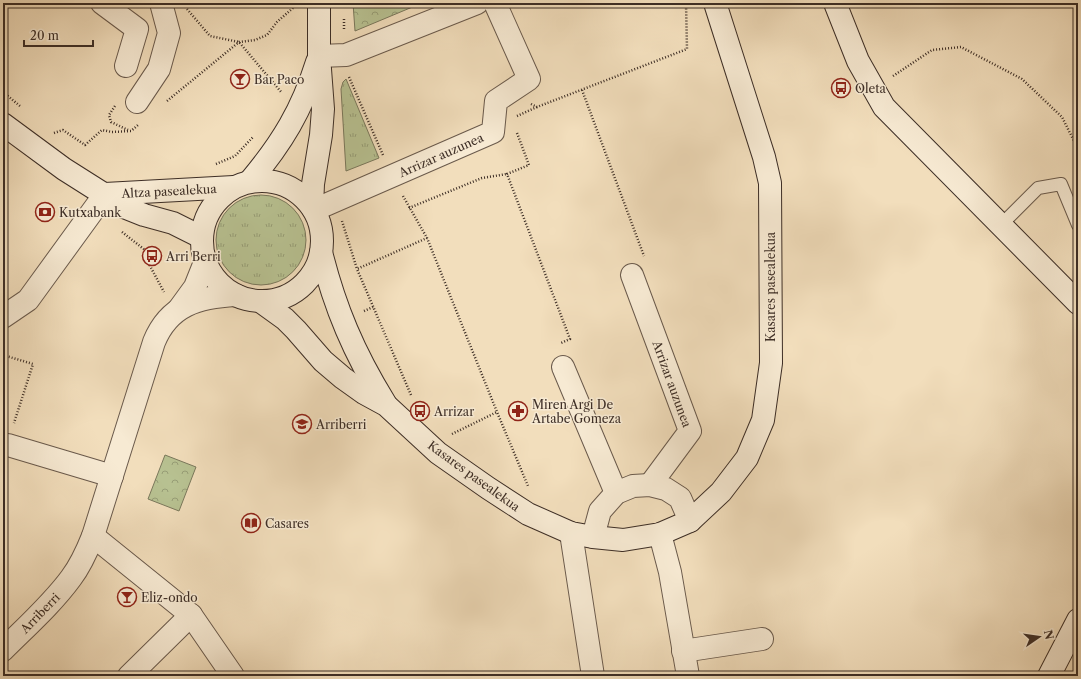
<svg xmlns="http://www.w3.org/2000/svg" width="1081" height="679" font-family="'Libre Caslon Text',serif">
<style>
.grass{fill:url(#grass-tufts);stroke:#7a785c}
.park{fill:url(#park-crowns);stroke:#7a785c}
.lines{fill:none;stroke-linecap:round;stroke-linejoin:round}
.lane-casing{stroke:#6a5a4c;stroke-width:14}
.street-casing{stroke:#6a5a4c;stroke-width:24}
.secondary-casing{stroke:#3d2e26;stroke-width:24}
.path{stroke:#3d2e26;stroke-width:2.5;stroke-dasharray:1 2;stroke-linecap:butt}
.lane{stroke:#f7ead3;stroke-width:12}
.street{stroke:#f7ead3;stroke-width:22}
.secondary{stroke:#f7ead3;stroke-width:22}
.labels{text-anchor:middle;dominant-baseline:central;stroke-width:3;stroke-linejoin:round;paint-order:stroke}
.poi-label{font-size:12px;fill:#3d2e26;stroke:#f7ead3;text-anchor:start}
.street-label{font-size:12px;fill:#3d2e26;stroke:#f7ead3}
</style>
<defs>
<pattern id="grass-tufts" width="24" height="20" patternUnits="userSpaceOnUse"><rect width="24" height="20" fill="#b8c292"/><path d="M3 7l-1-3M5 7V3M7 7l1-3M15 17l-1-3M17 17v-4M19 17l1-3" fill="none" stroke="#979e77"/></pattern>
<pattern id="park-crowns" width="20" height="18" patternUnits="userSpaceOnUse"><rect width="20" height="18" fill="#b8c292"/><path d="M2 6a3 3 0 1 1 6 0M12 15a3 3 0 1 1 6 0" fill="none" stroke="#979e77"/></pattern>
</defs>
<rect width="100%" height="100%" fill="#f2debc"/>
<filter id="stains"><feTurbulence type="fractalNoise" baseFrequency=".005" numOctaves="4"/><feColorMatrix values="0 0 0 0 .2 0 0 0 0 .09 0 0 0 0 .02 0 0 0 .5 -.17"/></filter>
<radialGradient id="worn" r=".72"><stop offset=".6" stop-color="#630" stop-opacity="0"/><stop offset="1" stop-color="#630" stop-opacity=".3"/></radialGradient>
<g class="grass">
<path d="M346 79 379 158 346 171 341 89 343 82Z"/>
<circle cx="261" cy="240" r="45"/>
</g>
<g class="park">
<path d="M353 3H422L355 31Z"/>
<path d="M165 455 196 467 179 511 148 499Z"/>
</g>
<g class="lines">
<g class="lane-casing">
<path id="lane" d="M1001 225 1038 188 1061 184 1078 225"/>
</g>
<g class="street-casing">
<g id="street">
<path d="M102 3 137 29 126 66"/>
<path d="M319 56 346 55 477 3"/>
<path d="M137 102 159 69 169 33 161 3"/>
<path d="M314 210 493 132 496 101 529 79 495 3"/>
<path d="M632 275 690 431 650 485"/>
<path d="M179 309 195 287 205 262"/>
<path d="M3 317 28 300 105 194"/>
<path d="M563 367 616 493"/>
<path d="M8 445 112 476"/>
<path d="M571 533 593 676"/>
<path d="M660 534 670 572 688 676"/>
<path d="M93 536 191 615 233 676"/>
<path d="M593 537 600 511 616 493 633 486 650 485 666 489 680 498 690 521"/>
<path d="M3 650C26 627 52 604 71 578 81 565 87 551 93 536L154 342C169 305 198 297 236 295"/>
<path d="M683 651 762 639"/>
<path d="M129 676 191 615"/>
</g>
</g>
<g class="secondary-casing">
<g id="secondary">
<path d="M835 3 858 61 884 107 1078 303"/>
<path d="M3 124 64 169 124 207 144 215 173 223 201 237"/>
<circle cx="262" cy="241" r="60"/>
<path d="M250 181C282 143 302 110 317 62"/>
<path d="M105 194 234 187"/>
<path d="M312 207 313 184 321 135 323 109 319 56V3"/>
<path d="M321 252C335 308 354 353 385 403"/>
<path d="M260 301 285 319 296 330 323 361 343 378 364 393 386 405 438 453 488 488 528 514 571 533 593 537 623 540 660 534 690 521 721 492 747 458 763 420 771 363 770 183 764 157 715 3"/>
<path d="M1049 676 1078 620"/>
</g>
</g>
<g class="path">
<path d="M187 9 210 36 239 42 282 93"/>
<path d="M344 19V30"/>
<path d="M893 76 932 50 961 47 1022 79 1062 117 1078 149"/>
<path d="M349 77 383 155"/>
<path d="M582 90 644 256"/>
<path d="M3 92 20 106"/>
<path d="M167 101 239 42 255 40 267 35 277 22 294 7"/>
<path d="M531 104 537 107 687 49 686 3"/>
<path d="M115 106 109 115 111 122 128 130"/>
<path d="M517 116 537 107"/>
<path d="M54 133 63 130 85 145 102 130 112 132 131 131 138 125"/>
<path d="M517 133 529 165 507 174 570 339 561 343"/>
<path d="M216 164 235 156 253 137"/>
<path d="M403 196 427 238 497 412 528 486"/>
<path d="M409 208 482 178 507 174"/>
<path d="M342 221 357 269"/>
<path d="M122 232 145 250 150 266 164 292"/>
<path d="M364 311 373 307"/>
<path d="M3 355 33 364 14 423"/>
<path d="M411 395 357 269 427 238"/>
<path d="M452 434 497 412"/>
</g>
<use href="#lane" class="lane"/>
<use href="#street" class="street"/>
<use href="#secondary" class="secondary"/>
</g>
<defs>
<g id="bar-ring" transform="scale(1)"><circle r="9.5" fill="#f7ead3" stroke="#8f2418" stroke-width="1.5"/><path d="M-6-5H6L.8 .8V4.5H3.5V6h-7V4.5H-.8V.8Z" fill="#8f2418"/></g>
<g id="bus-ring" transform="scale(1)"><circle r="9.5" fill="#f7ead3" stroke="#8f2418" stroke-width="1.5"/><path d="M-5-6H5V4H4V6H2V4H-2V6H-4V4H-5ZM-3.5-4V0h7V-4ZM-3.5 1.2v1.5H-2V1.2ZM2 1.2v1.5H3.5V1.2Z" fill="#8f2418"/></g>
<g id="bank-ring" transform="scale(1)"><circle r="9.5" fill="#f7ead3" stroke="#8f2418" stroke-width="1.5"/><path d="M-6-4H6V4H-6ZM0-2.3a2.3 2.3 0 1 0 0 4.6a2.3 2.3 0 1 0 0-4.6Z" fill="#8f2418"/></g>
<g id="pharmacy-ring" transform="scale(1)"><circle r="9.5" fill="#f7ead3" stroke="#8f2418" stroke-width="1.5"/><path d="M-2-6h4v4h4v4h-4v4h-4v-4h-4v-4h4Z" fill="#8f2418"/></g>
<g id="school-ring" transform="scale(1)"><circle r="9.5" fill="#f7ead3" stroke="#8f2418" stroke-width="1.5"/><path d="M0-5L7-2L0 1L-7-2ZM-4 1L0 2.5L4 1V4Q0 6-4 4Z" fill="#8f2418"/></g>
<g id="library-ring" transform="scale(1)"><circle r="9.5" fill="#f7ead3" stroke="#8f2418" stroke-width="1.5"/><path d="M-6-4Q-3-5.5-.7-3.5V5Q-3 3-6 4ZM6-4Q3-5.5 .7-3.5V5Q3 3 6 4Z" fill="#8f2418"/></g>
</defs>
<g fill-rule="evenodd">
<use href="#bar-ring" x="240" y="79"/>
<use href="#bus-ring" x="841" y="88"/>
<use href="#bank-ring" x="45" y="212"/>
<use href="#bus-ring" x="152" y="256"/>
<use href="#bus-ring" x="420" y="411"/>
<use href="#pharmacy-ring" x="518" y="411"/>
<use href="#school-ring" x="302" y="424"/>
<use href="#library-ring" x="251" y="523"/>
<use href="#bar-ring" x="127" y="597"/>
</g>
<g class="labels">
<g class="poi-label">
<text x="254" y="79">Bar Paco</text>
<text x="855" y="88">Oleta</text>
<text x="59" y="212">Kutxabank</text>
<text x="166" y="256">Arri Berri</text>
<text x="532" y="404">Miren Argi De<tspan x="532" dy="14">Artabe Gomeza</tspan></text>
<text x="434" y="411">Arrizar</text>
<text x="316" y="424">Arriberri</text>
<text x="265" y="523">Casares</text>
<text x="141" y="597">Eliz-ondo</text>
</g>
<g class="street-label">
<text transform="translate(441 155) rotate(-24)">Arrizar auzunea</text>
<text transform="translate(169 191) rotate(-3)">Altza pasealekua</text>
<text transform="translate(770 287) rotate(-90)">Kasares pasealekua</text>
<text transform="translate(672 384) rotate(70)">Arrizar auzunea</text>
<text transform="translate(474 476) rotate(36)">Kasares pasealekua</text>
<text transform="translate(40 613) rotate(-46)">Arriberri</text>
</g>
</g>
<rect width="1081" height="679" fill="none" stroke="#f2debc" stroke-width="16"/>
<rect x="4" y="4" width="1073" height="671" fill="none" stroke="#3d2e26" stroke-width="2"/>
<rect x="8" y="8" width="1065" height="663" fill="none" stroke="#3d2e26"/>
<g transform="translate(1039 637) rotate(77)" stroke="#f7ead3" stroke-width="3" paint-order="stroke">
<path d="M0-3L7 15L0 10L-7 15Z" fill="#3d2e26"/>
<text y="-6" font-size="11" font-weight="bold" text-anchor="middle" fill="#3d2e26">N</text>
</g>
<path d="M24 40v6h69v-6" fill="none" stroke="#3d2e26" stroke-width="2"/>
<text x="30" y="40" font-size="12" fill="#3d2e26" stroke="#f7ead3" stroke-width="3" paint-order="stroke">20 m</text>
<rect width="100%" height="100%" filter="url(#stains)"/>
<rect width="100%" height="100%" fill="url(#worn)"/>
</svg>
